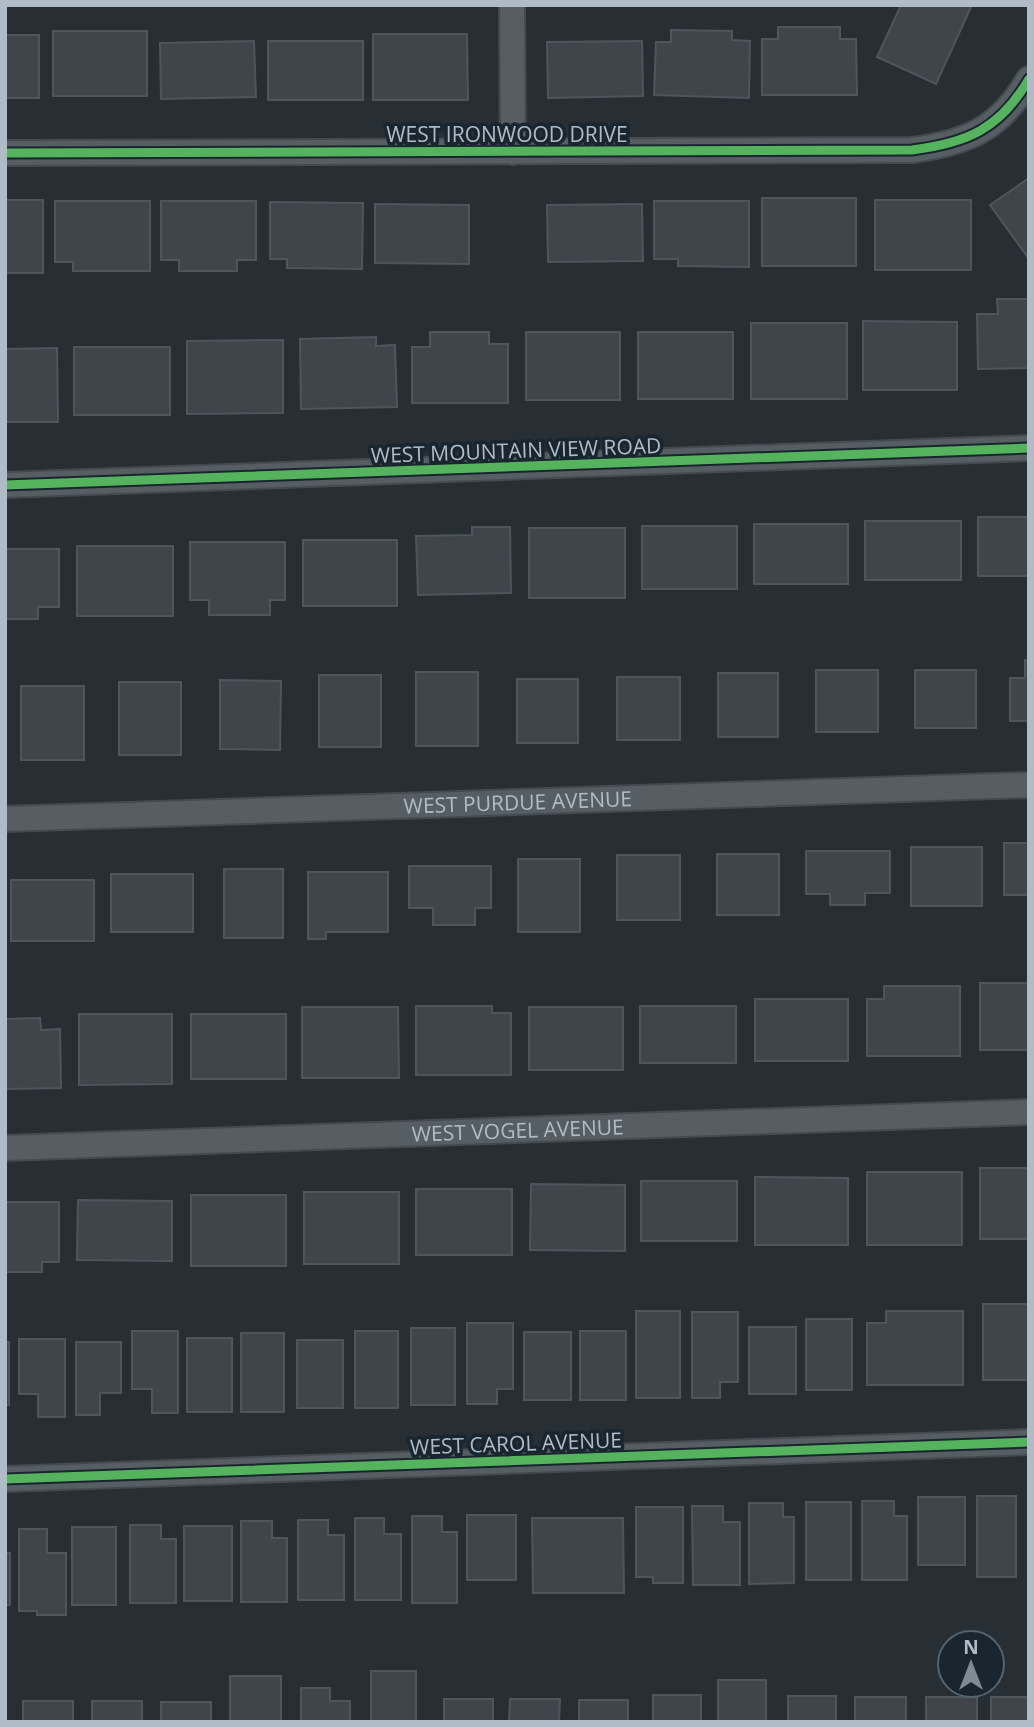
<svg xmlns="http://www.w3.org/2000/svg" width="1034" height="1727" font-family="'Open Sans',sans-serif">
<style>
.building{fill:#3f454b;stroke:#4e565c;stroke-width:2}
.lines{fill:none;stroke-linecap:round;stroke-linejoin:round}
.minor-casing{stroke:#444a4f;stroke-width:28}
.minor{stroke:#565d63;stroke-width:24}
.cycleway-casing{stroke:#1a262f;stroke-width:13}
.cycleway{stroke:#56b35d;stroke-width:9}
.labels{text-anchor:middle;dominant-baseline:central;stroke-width:7;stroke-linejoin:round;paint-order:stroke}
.street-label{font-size:21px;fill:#afbcc7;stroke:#1a262f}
</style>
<rect width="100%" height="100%" fill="#272e34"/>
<g class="building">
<path d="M901 5H972L936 84 877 57Z"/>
<path d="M778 27H840V39H856L857 95H762V39H778Z"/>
<path d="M671 30 732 31V40L750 41 749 98 654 95 656 42H671Z"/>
<rect x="53" y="31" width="94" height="65"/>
<path d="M373 34H467L468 100H373Z"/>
<rect x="5" y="35" width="34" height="63"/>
<path d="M254 41 256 97 161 99 160 43Z"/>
<rect x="268" y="41" width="95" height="59"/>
<path d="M642 41 643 96 548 98 547 42Z"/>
<path d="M1029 178V259L990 205Z"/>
<rect x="762" y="198" width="94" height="68"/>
<rect x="5" y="200" width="38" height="73"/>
<rect x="875" y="200" width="96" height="70"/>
<path d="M55 201H150V271H73V262H55Z"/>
<path d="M161 201H256V260H237V271H179V260H161Z"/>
<path d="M654 201H749V267L678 266V259H654Z"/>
<path d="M270 202 363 203 362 269 287 268V259H270Z"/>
<path d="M375 204 469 205V264L375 263Z"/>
<path d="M642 204 643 261 548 262 547 205Z"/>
<path d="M997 299H1029V368L978 369 977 314H998Z"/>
<path d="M863 321 957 322V390H863Z"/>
<rect x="751" y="323" width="96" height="76"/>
<path d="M430 332H489V344H508V403H412V347H430Z"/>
<rect x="526" y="332" width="94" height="68"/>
<rect x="638" y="332" width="95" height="67"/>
<path d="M376 337V346L395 345 397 407 301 409 300 339Z"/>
<path d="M283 340V413L187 414V341Z"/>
<rect x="74" y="347" width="96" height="68"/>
<path d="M57 348 58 422H5V349Z"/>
<rect x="978" y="517" width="51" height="59"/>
<rect x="865" y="521" width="96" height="59"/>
<rect x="754" y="524" width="94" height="60"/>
<rect x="642" y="526" width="95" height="63"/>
<path d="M472 527H510L511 593 418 595 416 536 472 535Z"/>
<rect x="529" y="528" width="96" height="70"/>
<rect x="303" y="540" width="94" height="66"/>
<path d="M190 542H285V600H270V615H209V600H190Z"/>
<rect x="77" y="546" width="96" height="70"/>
<path d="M5 549H59V607H38V619H5Z"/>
<path d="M1025 660H1029V721H1010V678H1025Z"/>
<rect x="816" y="670" width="62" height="62"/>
<rect x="915" y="670" width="61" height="58"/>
<rect x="416" y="672" width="62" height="74"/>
<rect x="718" y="673" width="60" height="64"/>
<rect x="319" y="675" width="62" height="72"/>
<rect x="617" y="677" width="63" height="63"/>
<rect x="517" y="679" width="61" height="64"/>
<path d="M220 680 281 681 280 750 220 749Z"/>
<rect x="119" y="682" width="62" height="73"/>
<rect x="21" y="686" width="63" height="74"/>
<rect x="1004" y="843" width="25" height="52"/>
<rect x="911" y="847" width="71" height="59"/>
<path d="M806 851H890V893H865V905H830V894H806Z"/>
<rect x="717" y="854" width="62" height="61"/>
<rect x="617" y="855" width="63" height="65"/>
<rect x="518" y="859" width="62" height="73"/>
<path d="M409 866H491V908H475V925H433V908H409Z"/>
<rect x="224" y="869" width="59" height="69"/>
<path d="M308 872H388V932H326V939H308Z"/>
<rect x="111" y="874" width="82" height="58"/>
<rect x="11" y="880" width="83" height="61"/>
<rect x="980" y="983" width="49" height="67"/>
<path d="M884 986H960V1056H867V999H884Z"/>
<rect x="755" y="999" width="93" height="62"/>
<path d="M416 1006H492V1013H511V1075H416Z"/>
<rect x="640" y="1006" width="96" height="57"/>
<path d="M302 1007H398L399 1078H302Z"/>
<rect x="529" y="1007" width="94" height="63"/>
<path d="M79 1014H172V1084L79 1085Z"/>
<rect x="191" y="1014" width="95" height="65"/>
<path d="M40 1018 41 1030 60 1029 61 1088 5 1089V1019Z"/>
<rect x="980" y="1168" width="49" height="71"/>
<rect x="867" y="1172" width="95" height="73"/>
<path d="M755 1177 848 1178V1245H755Z"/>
<rect x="641" y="1181" width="96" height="60"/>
<path d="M531 1184 625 1185V1251L530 1250Z"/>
<rect x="416" y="1189" width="96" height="66"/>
<rect x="304" y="1192" width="95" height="72"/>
<rect x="191" y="1195" width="95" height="71"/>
<path d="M78 1200 172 1201V1261L77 1260Z"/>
<path d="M5 1202H59V1262H42V1272H5Z"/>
<rect x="983" y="1304" width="46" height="76"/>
<rect x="636" y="1311" width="44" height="87"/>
<path d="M886 1311H963V1385H867V1323H886Z"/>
<path d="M692 1312H738V1382H720V1398H692Z"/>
<rect x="806" y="1319" width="46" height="71"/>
<path d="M467 1323H513V1389H497V1404H467Z"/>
<rect x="749" y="1327" width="47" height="67"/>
<rect x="411" y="1328" width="44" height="77"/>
<path d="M132 1331H178V1413H152V1389H132Z"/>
<rect x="355" y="1331" width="43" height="77"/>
<rect x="580" y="1331" width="46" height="69"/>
<rect x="524" y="1332" width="47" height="68"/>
<rect x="241" y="1333" width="43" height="79"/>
<rect x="187" y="1338" width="45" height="74"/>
<path d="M19 1339H65V1417H38V1394H19Z"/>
<rect x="297" y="1340" width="46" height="68"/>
<rect x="5" y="1342" width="4" height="63"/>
<path d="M76 1342H121V1393H100V1415H76Z"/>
<rect x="977" y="1496" width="39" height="81"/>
<rect x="918" y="1497" width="47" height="68"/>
<path d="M862 1501H894V1516H907V1580H862Z"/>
<rect x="806" y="1502" width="45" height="78"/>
<path d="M749 1503H783V1517H794V1583L749 1584Z"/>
<path d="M692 1506H723V1522H740V1585H693Z"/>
<path d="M636 1507H683V1583H653V1577H636Z"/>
<rect x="467" y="1515" width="49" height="65"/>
<path d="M412 1516H442V1532H457V1603H412Z"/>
<path d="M355 1518H384V1534H401V1600H355Z"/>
<path d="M532 1518H623L624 1593H533Z"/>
<path d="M298 1520H328V1535H344V1600H298Z"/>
<path d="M241 1521H272V1538H287V1602H241Z"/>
<path d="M130 1525H161V1539H176V1603H130Z"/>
<rect x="184" y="1526" width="48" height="75"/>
<rect x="72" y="1527" width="44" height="78"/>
<path d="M19 1529H47V1553H66V1615H37V1611H19Z"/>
<rect x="5" y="1553" width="5" height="52"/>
<rect x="371" y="1671" width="45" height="51"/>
<rect x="230" y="1676" width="51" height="46"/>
<rect x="718" y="1680" width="48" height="42"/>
<path d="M301 1688H330V1701H350V1722H301Z"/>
<rect x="653" y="1695" width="48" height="27"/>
<rect x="788" y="1696" width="48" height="26"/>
<rect x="855" y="1697" width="51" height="25"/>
<rect x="926" y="1697" width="51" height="25"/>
<rect x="991" y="1697" width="38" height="25"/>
<rect x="444" y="1699" width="49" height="23"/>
<path d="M510 1699H560L559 1722H509Z"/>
<rect x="579" y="1700" width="49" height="22"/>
<rect x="23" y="1701" width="50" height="21"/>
<rect x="92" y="1701" width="50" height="21"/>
<rect x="161" y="1702" width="50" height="20"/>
</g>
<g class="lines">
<g class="minor-casing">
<g id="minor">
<path d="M512 5 513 152"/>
<path d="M5 153 912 150C967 143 1000 129 1029 79"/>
<path d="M5 485 1029 448"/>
<path id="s1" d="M5 819 1029 785"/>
<path id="s2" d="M5 1148 1029 1112"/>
<path d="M5 1479 1029 1442"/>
</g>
</g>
<use href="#minor" class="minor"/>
<g class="cycleway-casing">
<g id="cycleway">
<path d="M5 153 912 150C967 143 1000 129 1029 79"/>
<path d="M5 485 1029 448"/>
<path d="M5 1479 1029 1442"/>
</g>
</g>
<use href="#cycleway" class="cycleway"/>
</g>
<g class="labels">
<g class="street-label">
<text x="507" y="134">WEST IRONWOOD DRIVE</text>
<text transform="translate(516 450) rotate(-2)">WEST MOUNTAIN VIEW ROAD</text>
<text stroke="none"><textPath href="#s1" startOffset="513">WEST PURDUE AVENUE</textPath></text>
<text stroke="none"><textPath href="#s2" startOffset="513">WEST VOGEL AVENUE</textPath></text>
<text transform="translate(516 1443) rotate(-2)">WEST CAROL AVENUE</text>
</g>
</g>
<rect width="1034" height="1727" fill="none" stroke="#afbcc7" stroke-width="14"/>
<g transform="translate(971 1664)"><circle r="33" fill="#1a262f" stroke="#56626c" stroke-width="2"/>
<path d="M0-5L12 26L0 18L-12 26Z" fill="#7f8a94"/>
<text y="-10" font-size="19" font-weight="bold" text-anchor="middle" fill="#afbcc7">N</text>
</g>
</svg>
